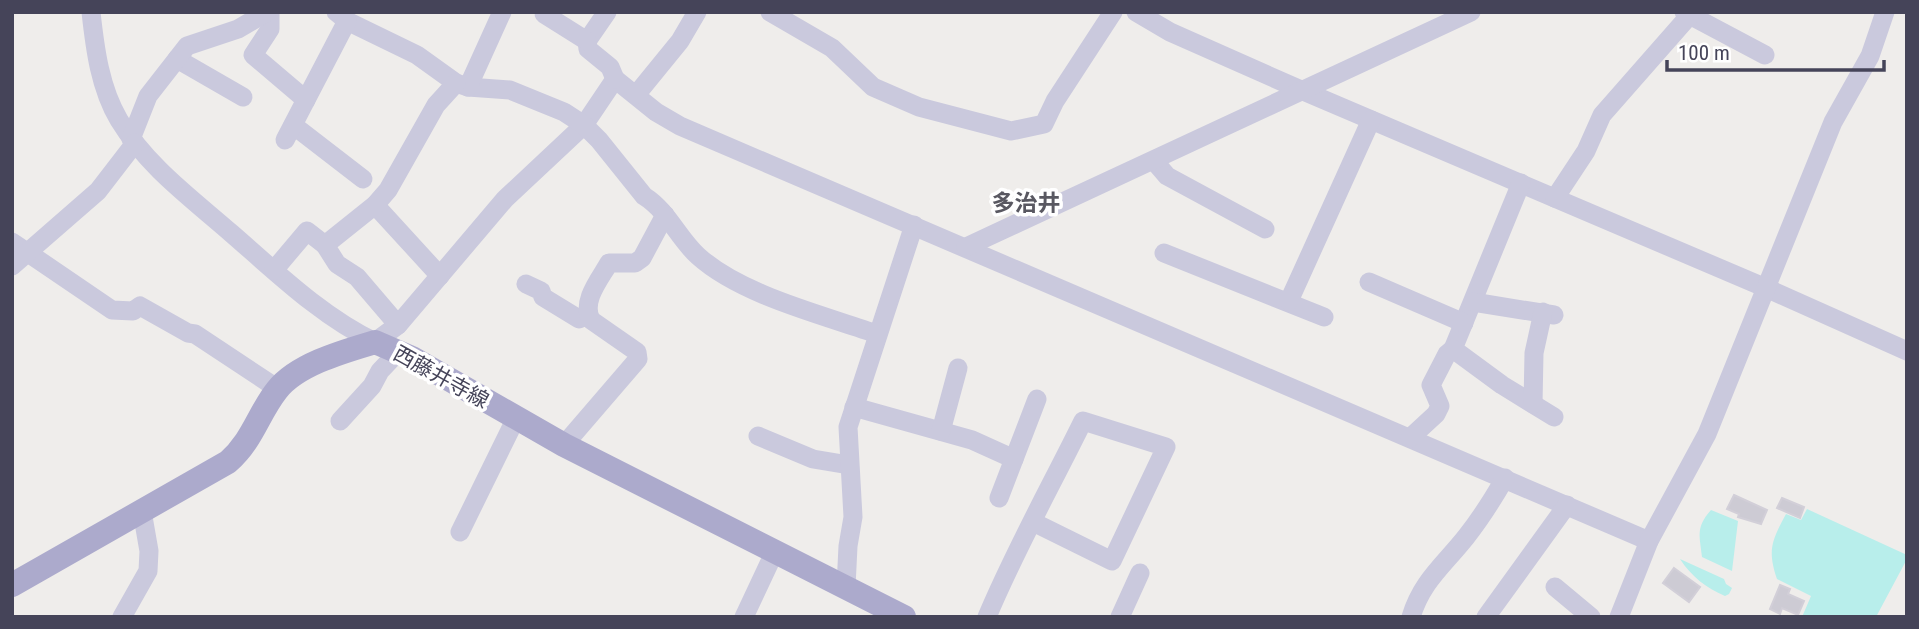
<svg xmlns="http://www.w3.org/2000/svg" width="1919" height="629" font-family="'Roboto Condensed','Noto Sans JP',sans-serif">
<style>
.green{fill:#b8eeeb}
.building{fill:#cdcbd4;stroke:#d2cfd8;stroke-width:2}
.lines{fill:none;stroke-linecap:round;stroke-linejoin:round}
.minor{stroke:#cac9dd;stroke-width:19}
.major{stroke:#acaacc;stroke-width:24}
.labels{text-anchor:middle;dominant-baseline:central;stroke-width:7;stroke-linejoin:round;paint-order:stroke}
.street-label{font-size:21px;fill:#454459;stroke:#fff}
.neighbourhood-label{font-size:23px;font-weight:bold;fill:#595861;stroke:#fff}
</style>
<rect width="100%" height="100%" fill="#efedeb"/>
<g class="green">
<path d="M1807 509 1907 555V559L1876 617H1802L1811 596 1777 579C1767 550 1772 540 1786 514L1801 520Z"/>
<path d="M1711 510 1738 521 1732 571 1702 557C1700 536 1695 528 1711 510Z"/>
<path d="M1680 559 1724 579 1726 584 1732 588 1729 594 1725 596C1706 588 1691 576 1680 559Z"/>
</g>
<g class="building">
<path d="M1734 495 1767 510 1761 524 1738 517 1739 514 1727 509Z"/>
<path d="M1782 498 1804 507 1800 518 1777 508Z"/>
<path d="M1674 568 1700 587 1689 602 1663 583Z"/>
<path d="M1780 585 1790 589 1788 594 1804 601 1798 615 1782 608 1780 614 1770 609Z"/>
</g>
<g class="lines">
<g class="minor">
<path d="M91 12C95 49 100 88 119 120 147 166 191 198 231 233 276 272 321 316 375 342L398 325 505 199 584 125 615 79 656 112 680 126 1649 541"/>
<path d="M270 12V29L253 55 306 100"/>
<path d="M336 12 347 21 417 55 456 83 468 87 510 90 564 112 584 125 599 140 644 196C668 211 678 238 698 256 741 295 823 315 877 334"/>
<path d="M607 12 587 41 588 49 610 67 615 79"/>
<path d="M770 12 832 48 873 87 919 107 1011 131 1044 124 1055 101 1113 12"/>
<path d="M1136 12 1170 32 1301 90 1766 288 1907 351"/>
<path d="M1684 12 1765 55"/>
<path d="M544 14 587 41"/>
<path d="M177 59 243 97"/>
<path d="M468 87 502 12"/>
<path d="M636 95 680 41 697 12"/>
<path d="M293 125 363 179"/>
<path d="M131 139 148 96 187 46 238 29 267 12"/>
<path d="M285 140 347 21"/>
<path d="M1155 162 1167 176 1265 229"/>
<path d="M1521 183 1453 349 1502 385 1554 417"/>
<path d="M1555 198 1586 151 1602 115 1689 16"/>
<path d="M375 205 440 276"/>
<path d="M12 242 112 310 133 311 140 306 188 333 195 334 278 389"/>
<path d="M966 247C1135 170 1302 89 1471 12"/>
<path d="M1164 253 1324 317"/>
<path d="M12 266 98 191 135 143"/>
<path d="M274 270 307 231 325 245"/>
<path d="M1369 282 1464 323"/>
<path d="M526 284 541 291 543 297 579 319 589 315"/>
<path d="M1289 301 1371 120"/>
<path d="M1473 302 1554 315"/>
<path d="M398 325 357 277 337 264 325 245 375 205 388 190 436 105 456 83"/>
<path d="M1533 404 1534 353 1543 312"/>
<path d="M854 407 972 440 1014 459"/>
<path d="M340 421 372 386 380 371 398 352"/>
<path d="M941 431 958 368"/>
<path d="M758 436 813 459 849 465"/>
<path d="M1410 438 1436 414 1440 406 1431 385 1447 354 1453 349"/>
<path d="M564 445 638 359 637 352 591 320C581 301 600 279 609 263H635L642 258 665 215"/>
<path d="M999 498 1037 399"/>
<path d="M460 532 516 418"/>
<path d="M846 587 848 546 853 517 848 427 914 225"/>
<path d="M1555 587 1591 617"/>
<path d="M122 617 148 571 149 551 142 511"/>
<path d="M744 617 775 551"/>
<path d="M987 617C1015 550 1051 486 1083 421L1166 447 1112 561 1033 522"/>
<path d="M1120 617 1140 573"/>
<path d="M1411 617C1422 581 1443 566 1466 537 1481 518 1493 499 1505 478"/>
<path d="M1486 617 1567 505"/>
<path d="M1619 617 1649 541 1707 434 1833 122 1870 56 1885 12"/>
</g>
<path class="major" d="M12 585 228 462C253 440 258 414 277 390 297 364 345 351 375 342L412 358 564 445 904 617"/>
</g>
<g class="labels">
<g class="street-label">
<text transform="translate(441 377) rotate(29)">西藤井寺線</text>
</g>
<g class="neighbourhood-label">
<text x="1026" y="203">多治井</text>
</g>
</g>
<rect width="1919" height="629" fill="none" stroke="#454459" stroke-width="28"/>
<path d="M1667 60v10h217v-10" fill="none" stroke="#454459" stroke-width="3.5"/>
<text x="1678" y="60" font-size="21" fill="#454459" stroke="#ffffff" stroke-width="5" paint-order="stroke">100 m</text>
</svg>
